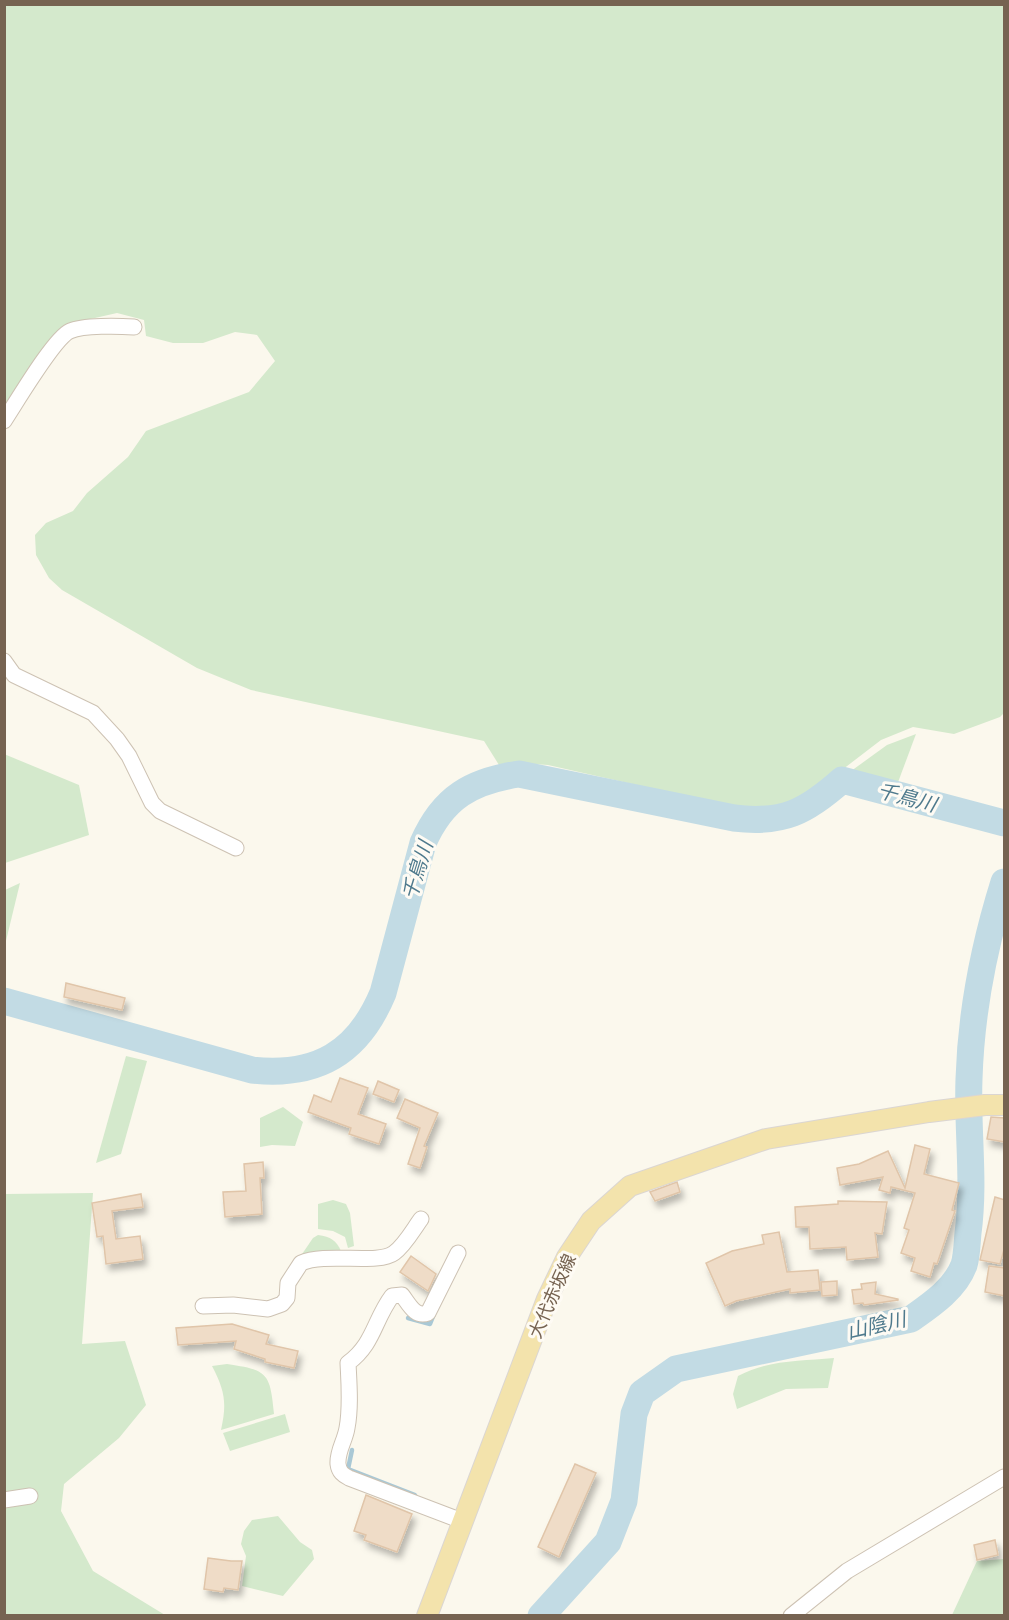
<svg xmlns="http://www.w3.org/2000/svg" width="1009" height="1620" font-family="Quicksand,'Noto Sans JP',sans-serif">
<style>
.green{fill:#d4e9cc}
.lines{fill:none;stroke-linecap:round;stroke-linejoin:round}
.stream{stroke:#a9c8d5;stroke-width:4.5}
.river{stroke:#c2dbe4;stroke-width:27}
.building{fill:#efdcc7;stroke:#e0c5a9;stroke-width:1.5;filter:url(#shadow)}
.minor-casing{stroke:#cdc2b3;stroke-width:17}
.major-casing{stroke:#dbd6d2;stroke-width:22}
.minor{stroke:#fff;stroke-width:15}
.major{stroke:#f3e3ac;stroke-width:20}
.labels{text-anchor:middle;dominant-baseline:central;stroke-width:6;stroke-linejoin:round;paint-order:stroke}
.street-label{font-size:18px;fill:#766351;stroke:#fefbf4}
.water-label{font-size:20px;font-style:italic;fill:#4f7a8d;stroke:#fefbf4}
</style>
<defs>
<filter id="shadow"><feDropShadow dx="3.5" dy="6" stdDeviation="3" flood-color="#0004"/></filter>
</defs>
<rect width="100%" height="100%" fill="#fbf8ed"/>
<g class="green">
<path d="M5 5H1004V713L1000 717 954 734 913 727 881 740 808 796 783 806 762 809H743L548 765 521 763 499 765 484 741 251 690 197 668 62 590 49 578 36 555 35 535 46 523 73 511 87 493 128 457 146 431 249 392 275 361 257 335 235 332 203 343H173L146 336 144 320 117 313 64 325 5 408Z"/>
<path d="M916 734 897 785 847 774 887 745Z"/>
<path d="M4 754 79 785 89 835 5 863Z"/>
<path d="M20 883 5 945V890Z"/>
<path d="M126 1056 147 1061 121 1154 96 1163Z"/>
<path d="M283 1107 303 1122 295 1146 272 1145 260 1147V1118Z"/>
<path d="M93 1193 82 1344 125 1341 146 1405 119 1438 64 1484 61 1511 93 1571 165 1615H5L4 1194Z"/>
<path d="M333 1200 346 1204 350 1213 354 1246 348 1248 345 1237 333 1231 318 1229V1204Z"/>
<path d="M318 1235C331 1237 336 1240 341 1251L298 1260 313 1238Z"/>
<path d="M834 1358 828 1388 786 1389 737 1409 733 1394 738 1376C767 1360 801 1361 834 1358Z"/>
<path d="M227 1364C268 1370 270 1373 274 1414L221 1430C227 1403 225 1391 212 1366Z"/>
<path d="M285 1414 290 1432 230 1451 223 1433Z"/>
<path d="M278 1516 300 1542 312 1550 314 1559 283 1596 242 1586 246 1556 241 1544 244 1531 252 1520Z"/>
<path d="M1004 1559V1615H952L977 1561Z"/>
</g>
<g class="lines">
<g class="stream">
<path d="M408 1318 430 1324 434 1314"/>
<path d="M352 1450 348 1469 415 1495"/>
</g>
<g class="river">
<path d="M4 1001 252 1070C317 1077 358 1053 383 993L423 843C443 797 472 781 519 774L734 818C783 824 806 812 842 780L1004 823"/>
<path d="M541 1616 608 1542 624 1501 634 1414 642 1393 676 1369 911 1319C931 1305 955 1289 964 1265 967 1255 967 1243 968 1233 975 1181 967 1130 969 1079 971 1012 984 946 1004 882"/>
</g>
</g>
<g class="building">
<path d="M66 983 125 998 122 1010 64 997Z"/>
<path d="M340 1078 368 1088 358 1114 386 1124 379 1144 349 1134 351 1128 308 1112 314 1095 331 1102Z"/>
<path d="M378 1081 399 1090 394 1102 373 1094Z"/>
<path d="M405 1099 438 1113 424 1146 427 1147 420 1168 408 1164 420 1128 397 1118Z"/>
<path d="M991 1117 1005 1118V1142L987 1139Z"/>
<path d="M915 1145 930 1149 924 1174 959 1183 952 1210 955 1211 937 1264 934 1263 930 1277 911 1271 915 1258 901 1253 909 1230 904 1228 915 1193 891 1187 890 1193 879 1190 883 1177 840 1185 837 1168 859 1164 888 1151 905 1188Z"/>
<path d="M263 1162 264 1178H260L262 1214 225 1217 223 1192 246 1191 244 1164Z"/>
<path d="M677 1182 680 1192 655 1201 650 1192Z"/>
<path d="M141 1194 143 1207 112 1211 116 1239 140 1236 143 1259 106 1264 103 1236 97 1237 92 1203Z"/>
<path d="M995 1197 1005 1200V1246L1000 1264 980 1260Z"/>
<path d="M838 1201 887 1202 882 1234 875 1233 878 1257 847 1260 846 1247 810 1249 809 1227H796L795 1207 838 1204Z"/>
<path d="M779 1232 787 1272 818 1270 820 1290 790 1293V1289L736 1301 725 1306 706 1263 732 1251 764 1244 762 1235Z"/>
<path d="M411 1256 436 1274 428 1291 400 1272Z"/>
<path d="M989 1266 1005 1268V1296L985 1292Z"/>
<path d="M837 1281V1295L822 1296 821 1282Z"/>
<path d="M876 1282 875 1294 898 1299V1300L864 1305 863 1303 854 1304 852 1290 862 1289 861 1284Z"/>
<path d="M232 1324 269 1335 266 1344 298 1351 294 1368 265 1362V1359L234 1349 236 1341 178 1345 176 1328Z"/>
<path d="M575 1464 596 1473 559 1557 538 1547Z"/>
<path d="M366 1495 412 1514 397 1552 364 1540 366 1535 354 1531Z"/>
<path d="M995 1540 998 1555 977 1560 974 1545Z"/>
<path d="M208 1558 231 1561H242L238 1590 224 1588 223 1592 204 1589Z"/>
</g>
<g class="lines">
<g class="minor-casing">
<g id="minor">
<path d="M4 421C16 403 54 338 70 331 83 325 119 326 134 327"/>
<path d="M4 661 14 675 93 713 117 739 129 756 152 803 160 811 236 848"/>
<path d="M458 1253 428 1313C415 1318 409 1304 402 1295L392 1296C374 1320 374 1344 348 1363 349 1384 351 1407 347 1428 345 1441 337 1451 338 1464 339 1472 343 1475 349 1478L462 1521"/>
<path d="M203 1306 233 1305 268 1309 282 1304 287 1298 288 1283 301 1263C326 1252 378 1265 394 1253 405 1245 413 1230 421 1219"/>
<path d="M4 1500 30 1496"/>
<path d="M791 1616 847 1571 1004 1477"/>
</g>
</g>
<g class="major-casing">
<path id="major" d="M427 1616 547 1299 567 1257 591 1221 630 1186 766 1139 929 1112 985 1105H1004"/>
</g>
<use href="#minor" class="minor"/>
<use href="#major" class="major"/>
</g>
<g class="labels">
<g class="street-label">
<text transform="translate(552 1296) rotate(-66)">大代赤坂線</text>
</g>
<g class="water-label">
<text transform="translate(907 797) rotate(15)">千鳥川</text>
<text transform="translate(417 870) rotate(-73)">千鳥川</text>
<text transform="translate(876 1325) rotate(-13)">山陰川</text>
</g>
</g>
<rect width="1009" height="1620" fill="none" stroke="#766351" stroke-width="12"/>
</svg>
